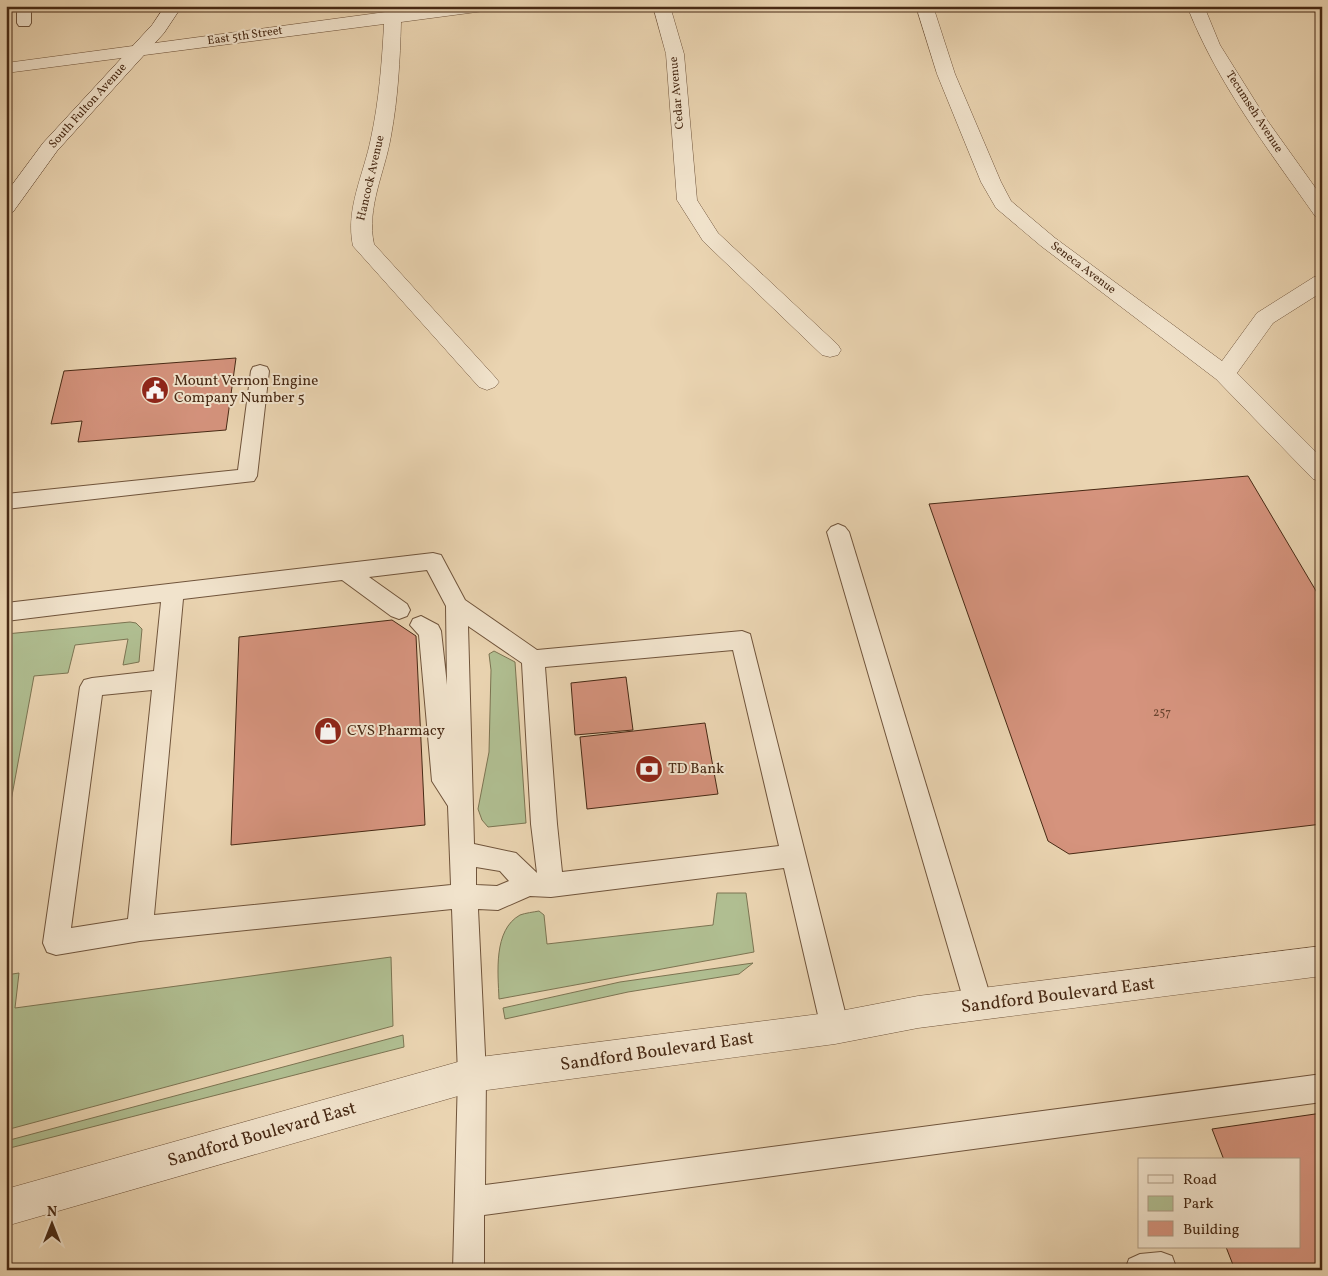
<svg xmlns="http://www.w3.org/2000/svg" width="1328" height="1276" font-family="Vollkorn,serif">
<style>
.green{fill:#b0be91;stroke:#7c7452}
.building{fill:#d5937d;stroke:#472914}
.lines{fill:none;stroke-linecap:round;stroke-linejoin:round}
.service-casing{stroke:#70543b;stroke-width:2}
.minor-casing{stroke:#70543b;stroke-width:1}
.tertiary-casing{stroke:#70543b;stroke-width:1}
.secondary-casing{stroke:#472914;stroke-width:1}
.service{fill:#f1e3cc;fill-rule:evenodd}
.minor{fill:#f1e3cc;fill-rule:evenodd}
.tertiary{fill:#f1e3cc;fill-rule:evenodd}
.secondary{fill:#f1e3cc;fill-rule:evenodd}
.labels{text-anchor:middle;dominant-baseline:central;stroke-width:4;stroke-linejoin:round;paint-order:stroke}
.far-street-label{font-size:12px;fill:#472914;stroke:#f1e3cc}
.number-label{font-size:12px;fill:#6a442e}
.poi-label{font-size:15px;fill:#472914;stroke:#f1e3cc;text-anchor:start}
.near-street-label{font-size:18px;fill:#472914;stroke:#f1e3cc}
</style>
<rect width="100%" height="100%" fill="#ead4b1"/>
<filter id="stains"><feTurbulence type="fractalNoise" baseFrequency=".004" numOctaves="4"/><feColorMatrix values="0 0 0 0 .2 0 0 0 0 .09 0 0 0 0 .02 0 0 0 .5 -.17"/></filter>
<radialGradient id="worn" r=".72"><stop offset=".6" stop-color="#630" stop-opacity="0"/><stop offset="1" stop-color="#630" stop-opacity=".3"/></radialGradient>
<g class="green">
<path d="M130 622 136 623 142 629 139 662 123 665 128 639 75 645 68 673 34 676 6 828V634Z"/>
<path d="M494 651 515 662 526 823 488 827 482 820 478 809 489 752 491 670 489 654Z"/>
<path d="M717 893H746L754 952 499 999C498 973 493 930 520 915 525 913 534 912 539 911L544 915 547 944 713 925Z"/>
<path d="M391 957 393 1026 6 1130V975L19 973 15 1008Z"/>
<path d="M753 963 739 974 628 992 505 1019 503 1008 620 982Z"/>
<path d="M403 1035 404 1047 6 1149V1141Z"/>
</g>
<g class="building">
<path d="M236 358 226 430 78 442 82 421 51 424 64 371Z"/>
<path d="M1248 476 1322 601V824L1069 854 1048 841 929 504Z"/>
<path d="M392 620 416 636 425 825 231 845 239 637Z"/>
<path d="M626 677 633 730 575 735 571 683Z"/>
<path d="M705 723 718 794 587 809 580 737Z"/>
<path d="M1322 1113V1270H1235L1226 1247H1299V1160H1224L1212 1129Z"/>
</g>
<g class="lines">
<g class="service-casing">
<g id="service">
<path d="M17 6H31V23L29 26H19L17 23Z"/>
<path d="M260 365 267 367 269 371 257 476 254 481 6 509V494L238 470 251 371 253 367Z"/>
<path d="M838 524 845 527 849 532 993 1005 989 1014 979 1018 969 1014 965 1005 827 532 831 527Z"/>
<path d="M433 553 441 555 465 600 537 650 742 631 750 634 849 1028 845 1038 835 1041 825 1038 821 1028 784 868 551 897 530 896 498 910 478 909 486 1075 485 1185 1322 1074V1102L484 1215V1270H453L458 1075 452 909 140 941 56 955 47 952 43 943 80 687 84 680 92 678 154 671 161 602 6 621V603ZM427 570 446 606 447 685 441 631 438 625 421 616 413 619 410 625 419 635 432 781 448 806 451 885 154 915 183 599 342 580 391 616 399 619 407 616 410 610 407 604 369 577ZM468 626 522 663 531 824 537 873 516 853 474 844ZM733 650 779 846 562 872 557 824 545 667ZM152 690 128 919 71 928 102 695ZM476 867 500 871 509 881 497 886 476 885Z"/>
<path d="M1161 1252 1172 1256 1177 1270H1125L1129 1259 1140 1254Z"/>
</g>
</g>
<g class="minor-casing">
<g id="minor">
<path d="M442 6H492L484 11 401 22C400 60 398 98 391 136 385 172 366 208 374 244L495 377 499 382 495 387 487 390 479 387 353 246C345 209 364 174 371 138 379 101 382 62 384 24L6 73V63L393 11Z"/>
<path d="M653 6H670L684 54 697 200 718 233 838 345 841 350 838 355 830 357 822 355 703 241 677 200 666 54Z"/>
<path d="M916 6H933L955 74 1001 182 1011 201 1055 238 1222 361 1257 313 1314 277 1322 275V292L1273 323 1237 373 1322 458V482L1313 479 1216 379 1041 246 996 208 981 182 937 74Z"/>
<path d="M1187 6H1204L1220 45 1267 120 1322 197V218L1315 216C1268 149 1217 83 1187 6Z"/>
</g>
</g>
<g class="tertiary-casing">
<path id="tertiary" d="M1322 946V976L918 1028 835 1044 472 1092 6 1226V1189L472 1058 835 1012 918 996Z"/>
</g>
<g class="secondary-casing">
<path id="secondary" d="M165 6H182L164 33 57 151 13 212 6 214V193L43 143 152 25Z"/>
</g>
<use href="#service" class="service"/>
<use href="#minor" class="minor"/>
<use href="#tertiary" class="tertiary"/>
<use href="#secondary" class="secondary"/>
</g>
<defs>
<g id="civic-disc" transform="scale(1.4375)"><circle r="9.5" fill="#8f2418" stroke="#f1e3cc"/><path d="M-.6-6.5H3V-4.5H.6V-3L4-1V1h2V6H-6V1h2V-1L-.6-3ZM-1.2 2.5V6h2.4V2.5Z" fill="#fff"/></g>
<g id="shop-disc" transform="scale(1.4375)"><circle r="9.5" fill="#8f2418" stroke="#f1e3cc"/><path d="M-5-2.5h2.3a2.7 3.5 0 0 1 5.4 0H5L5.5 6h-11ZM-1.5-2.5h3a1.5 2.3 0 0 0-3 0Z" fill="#fff"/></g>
<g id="bank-disc" transform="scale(1.4375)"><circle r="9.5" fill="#8f2418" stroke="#f1e3cc"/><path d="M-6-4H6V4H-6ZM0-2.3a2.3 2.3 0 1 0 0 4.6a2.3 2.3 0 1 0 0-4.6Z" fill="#fff"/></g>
</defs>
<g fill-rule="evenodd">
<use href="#civic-disc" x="155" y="390"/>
<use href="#shop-disc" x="328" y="731"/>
<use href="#bank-disc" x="649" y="769"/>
</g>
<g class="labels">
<g class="far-street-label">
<text transform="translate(245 36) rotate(-8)">East 5th Street</text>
<text transform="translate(677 93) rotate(-95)">Cedar Avenue</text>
<text transform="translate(88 106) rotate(-48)">South Fulton Avenue</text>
<text transform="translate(1254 112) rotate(57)">Tecumseh Avenue</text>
<text transform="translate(371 178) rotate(-77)">Hancock Avenue</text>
<text transform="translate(1083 268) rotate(37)">Seneca Avenue</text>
</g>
<g class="number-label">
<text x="1162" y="713">257</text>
</g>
<g class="poi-label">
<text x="174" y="381">Mount Vernon Engine<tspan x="174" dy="17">Company Number 5</tspan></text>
<text x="347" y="731">CVS Pharmacy</text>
<text x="668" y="769">TD Bank</text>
</g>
<g class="near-street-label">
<text transform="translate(1058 996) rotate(-7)">Sandford Boulevard East</text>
<text transform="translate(657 1052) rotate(-8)">Sandford Boulevard East</text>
<text transform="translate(262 1135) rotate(-16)">Sandford Boulevard East</text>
</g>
</g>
<rect width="1328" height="1276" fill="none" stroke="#ead4b1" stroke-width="25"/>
<rect x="8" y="8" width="1313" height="1261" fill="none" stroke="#472914" stroke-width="2.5"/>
<rect x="12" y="12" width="1303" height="1251" fill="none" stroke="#472914"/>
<rect x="1138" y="1158" width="162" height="90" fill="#f1e3cc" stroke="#ad9982"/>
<rect x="1148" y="1175" width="25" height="8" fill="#f1e3cc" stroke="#ad9982"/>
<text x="1183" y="1184" font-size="15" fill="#472914">Road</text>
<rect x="1148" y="1196" width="25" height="15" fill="#b0be91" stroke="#ad9982"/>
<text x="1183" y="1208" font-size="15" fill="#472914">Park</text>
<rect x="1148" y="1221" width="25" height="15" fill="#d5937d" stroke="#ad9982"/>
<text x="1183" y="1234" font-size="15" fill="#472914">Building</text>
<g transform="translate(52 1224)" stroke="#f1e3cc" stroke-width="4" paint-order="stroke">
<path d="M0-4L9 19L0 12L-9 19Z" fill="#472914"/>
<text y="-8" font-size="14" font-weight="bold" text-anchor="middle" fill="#472914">N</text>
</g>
<rect width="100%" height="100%" filter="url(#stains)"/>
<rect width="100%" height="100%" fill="url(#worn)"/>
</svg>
